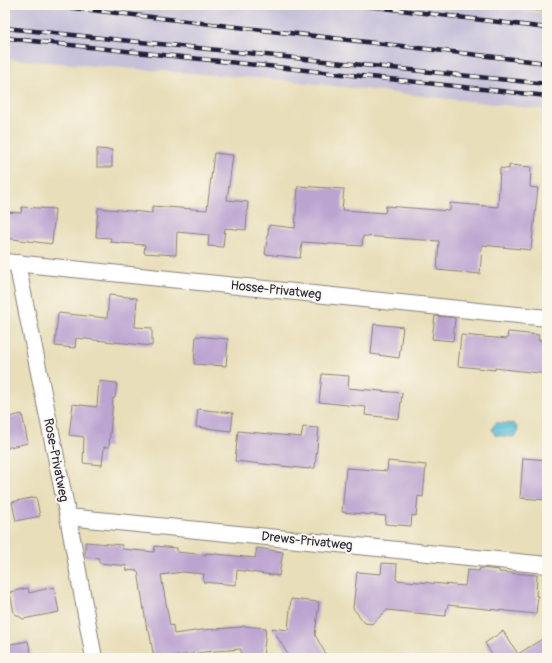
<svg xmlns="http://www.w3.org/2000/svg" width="552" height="663" font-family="Pangolin,sans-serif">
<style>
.railway{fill:#c6c0d9}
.garden{fill:#b8d67c;stroke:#6d7c5c}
.water{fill:url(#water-rules);stroke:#40728b}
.building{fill:#bca4d1}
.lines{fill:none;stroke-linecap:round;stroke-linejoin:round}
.street-casing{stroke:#85807a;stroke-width:18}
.street{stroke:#fff;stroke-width:16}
.rail-casing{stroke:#22223b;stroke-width:4.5}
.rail{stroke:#fbf7ec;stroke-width:3;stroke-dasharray:9;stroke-linecap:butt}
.labels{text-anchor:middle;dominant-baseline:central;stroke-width:4;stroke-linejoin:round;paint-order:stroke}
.street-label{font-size:13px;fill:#22223b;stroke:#fbf7ec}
</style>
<defs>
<pattern id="water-rules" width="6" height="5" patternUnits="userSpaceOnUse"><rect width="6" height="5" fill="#5dc2db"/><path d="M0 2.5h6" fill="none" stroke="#51a6bd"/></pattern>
</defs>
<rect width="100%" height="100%" fill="#fbf7ec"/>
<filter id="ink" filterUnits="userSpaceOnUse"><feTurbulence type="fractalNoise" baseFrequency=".025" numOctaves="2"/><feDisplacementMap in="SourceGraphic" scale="8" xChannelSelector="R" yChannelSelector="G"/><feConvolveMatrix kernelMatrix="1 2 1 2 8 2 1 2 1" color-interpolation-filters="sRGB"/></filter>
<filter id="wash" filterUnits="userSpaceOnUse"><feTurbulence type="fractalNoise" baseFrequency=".012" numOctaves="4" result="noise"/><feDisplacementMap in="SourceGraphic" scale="16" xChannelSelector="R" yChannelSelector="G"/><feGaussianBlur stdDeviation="0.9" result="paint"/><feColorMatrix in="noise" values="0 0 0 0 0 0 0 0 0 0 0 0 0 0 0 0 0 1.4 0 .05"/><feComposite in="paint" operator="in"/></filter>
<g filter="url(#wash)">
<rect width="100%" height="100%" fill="#e8deb9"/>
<path class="railway" d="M5 5H486L547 14V110L281 80 5 59Z"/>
<path class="garden" d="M505 5H547V11Z"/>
<path class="water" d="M496 423 514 424 517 427 518 433 513 437 495 435 492 429Z"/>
<g id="blocks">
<g class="building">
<path d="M97 149 112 150V167H97Z"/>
<path d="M214 153 233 155 227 200 248 202 246 230 225 228 223 247 208 246 209 235 177 232 176 255 144 253 145 245 110 242 111 238 96 237 98 208 152 213V206L207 210Z"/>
<path d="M509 165 531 167 530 187 538 188 531 250 482 245 480 274 437 270 439 241 363 236 362 246 302 242 300 258 265 254 269 225 295 228 298 186 344 189 342 210 385 213 386 206 450 211V203L498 207 500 168 509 169Z"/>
<path d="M22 207 55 209 52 244 5 238V212L21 213Z"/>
<path d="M109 295 137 298 135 327 152 328V346L76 338 75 348 55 346 58 313 107 318Z"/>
<path d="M435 316 455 318 453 341 432 339Z"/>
<path d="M374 324 403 327 399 358 371 354Z"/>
<path d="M508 332 539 335 538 340 547 341V374L495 368V370L458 366 461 335 507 339Z"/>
<path d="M196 336 228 339 226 366 194 364Z"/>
<path d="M322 374 349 376 348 388 402 393 399 419 365 415 366 407 319 402Z"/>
<path d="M99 381 117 383 115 398H113L109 447H104L102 465 83 463 84 437 69 435 73 404 97 407Z"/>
<path d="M198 409 233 413 231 431 196 427Z"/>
<path d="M22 414 28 443 5 448V418Z"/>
<path d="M303 427 319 428 315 468H309V469L235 461 238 431 301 437Z"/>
<path d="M523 458 547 460V500L520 498Z"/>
<path d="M388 461 426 465 423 497 418 496 416 516 412 515 411 526 385 524 386 516 342 512 346 468 387 471Z"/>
<path d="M36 497 40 516 16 521 12 502Z"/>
<path d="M85 542 122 545V549L154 552 155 546 177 548V552L206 555V553L255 558 257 548 283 552 279 576 237 570 236 585 203 582 204 574 183 572 161 575 170 626 173 625 174 634 202 630 242 627V626L266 628 263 658H241V649L204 652 166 658H154L149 630H147L138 571 126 570 127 566 99 563V558L85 557Z"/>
<path d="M382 563 397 564 396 580 465 586 467 570 479 571 480 568 499 570V572L537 575 536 596H538L536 614 448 605 445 616 387 610 372 624 365 623 353 608 357 572 381 574Z"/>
<path d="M54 587 59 612 23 619 14 613 10 592 28 588 29 593Z"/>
<path d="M291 599 319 602 315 635 328 658H290L272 628 288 630Z"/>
<path d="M503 631 518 654 547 636V658H494L485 643Z"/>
<path d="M28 641 32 658H5V645Z"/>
</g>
</g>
</g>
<g filter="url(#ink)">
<use href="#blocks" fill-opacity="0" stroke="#85807a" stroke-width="1"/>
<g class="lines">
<g class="street-casing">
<g id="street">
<path d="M5 262 547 318"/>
<path d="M17 263 68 517 94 658"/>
<path d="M68 517 547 565"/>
</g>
</g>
<use href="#street" class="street"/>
<g class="rail-casing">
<g id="rail">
<path d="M48 5 547 63"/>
<path d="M359 5 547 28"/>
<path d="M5 28 547 84"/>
<path d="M5 38 547 96"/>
</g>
</g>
<use href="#rail" class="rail"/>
</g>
</g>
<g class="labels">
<g class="street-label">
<text transform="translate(276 290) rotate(6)">Hosse-Privatweg</text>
<text transform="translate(56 460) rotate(79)">Rose-Privatweg</text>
<text transform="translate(307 541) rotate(6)">Drews-Privatweg</text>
</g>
</g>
<rect width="552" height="663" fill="none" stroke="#fbf7ec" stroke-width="20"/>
</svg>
